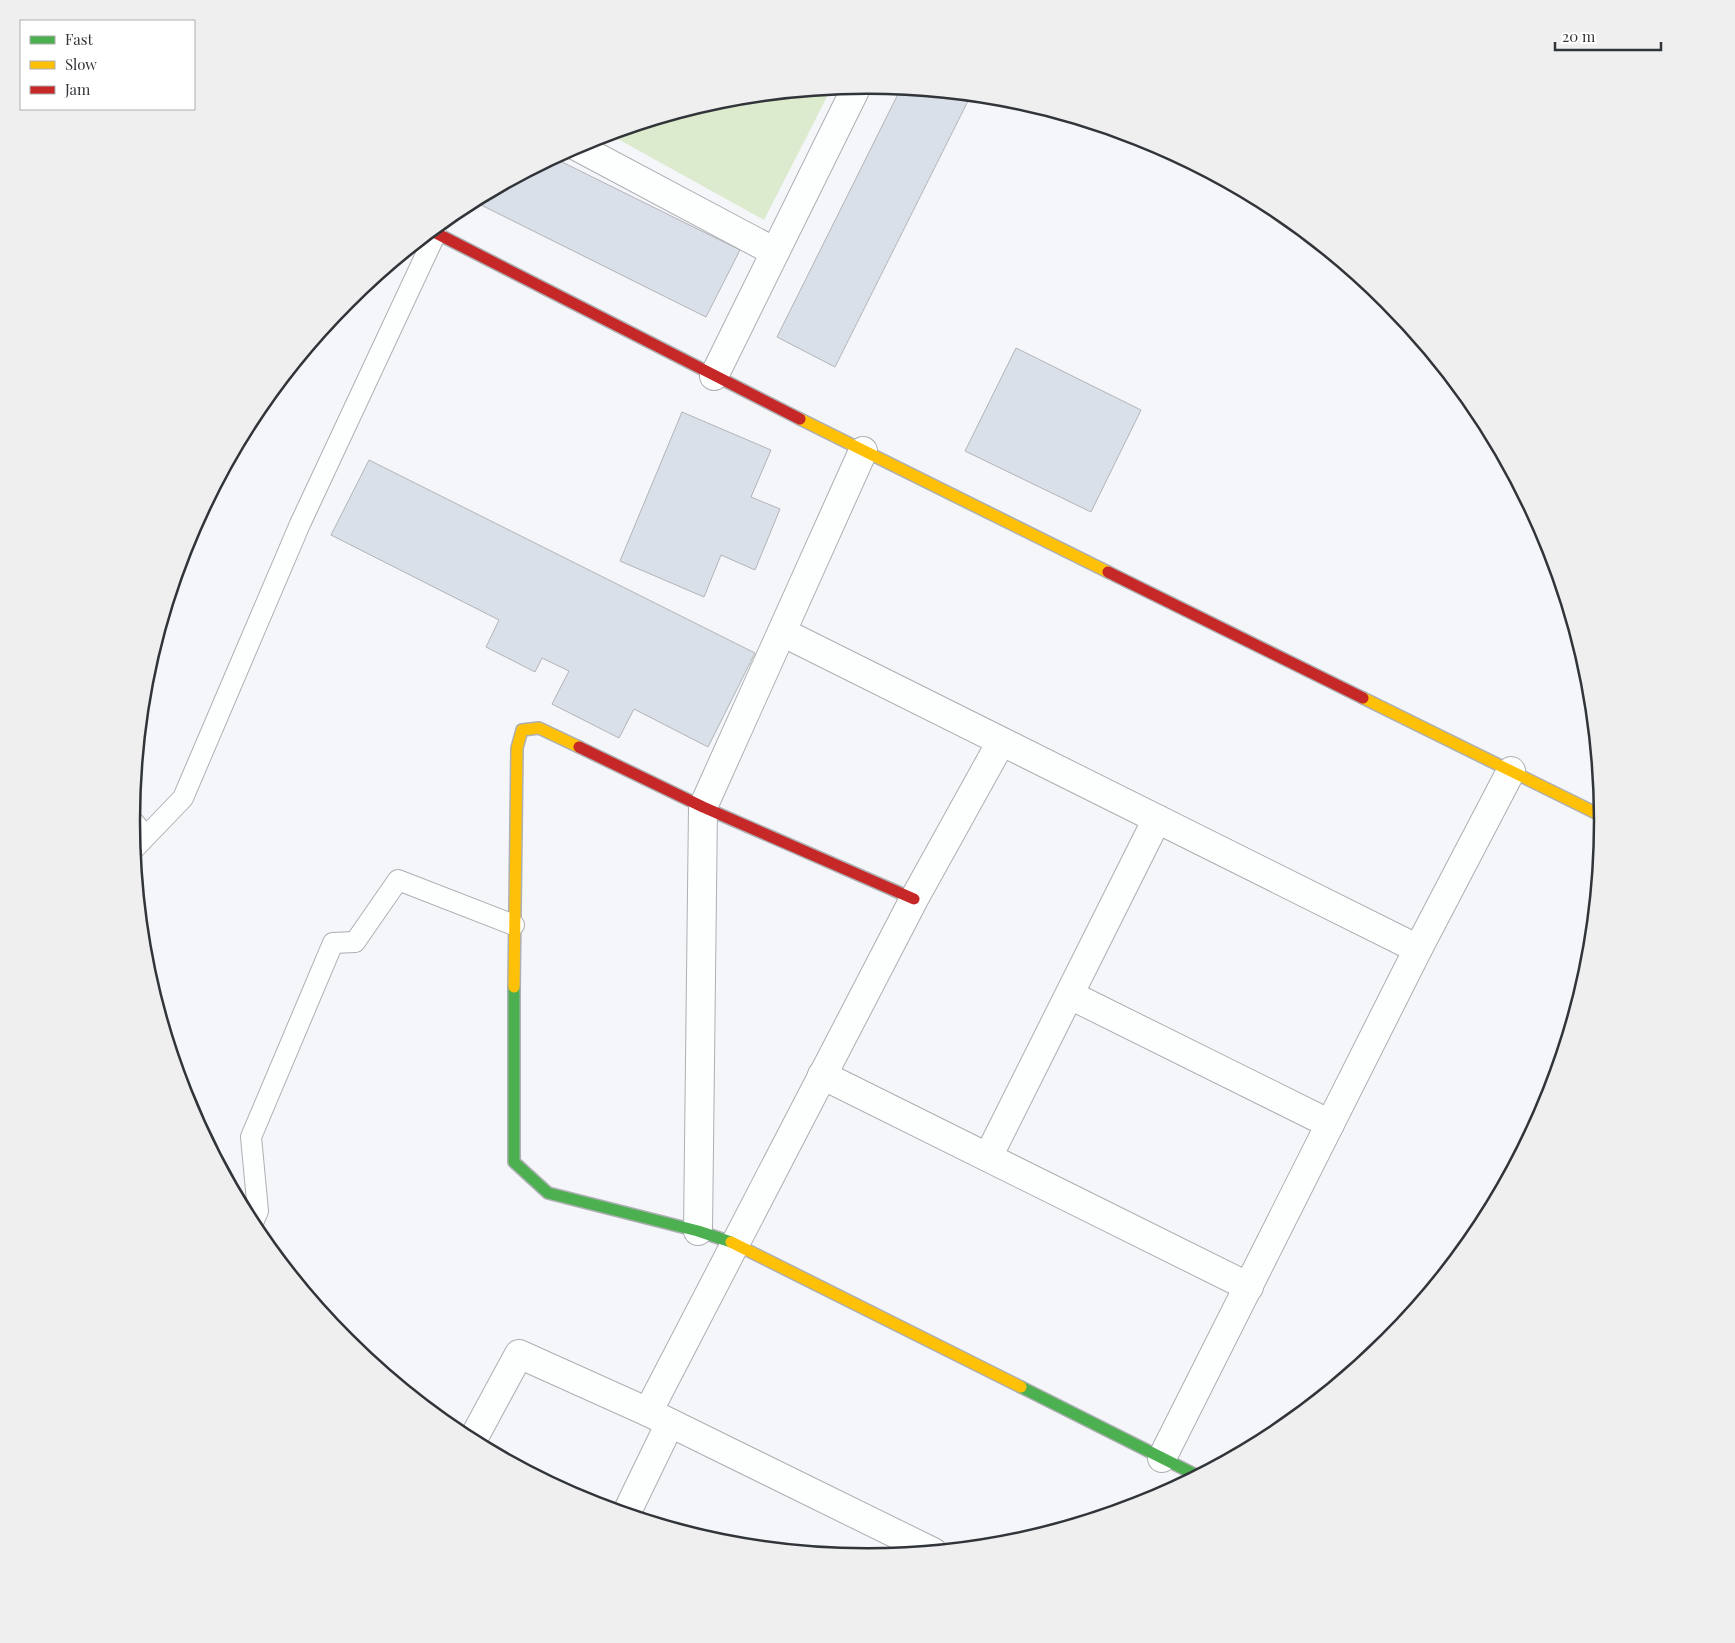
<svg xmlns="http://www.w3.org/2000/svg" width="1735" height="1643" font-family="'Playfair Display',serif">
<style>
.green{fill:#dceacd}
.building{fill:#dae0ea;stroke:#b2b4b7}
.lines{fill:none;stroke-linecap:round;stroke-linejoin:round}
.lane-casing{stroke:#adafb2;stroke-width:22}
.street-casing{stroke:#adafb2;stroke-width:30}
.fast-casing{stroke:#adafb2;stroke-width:14}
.slow-casing{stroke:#adafb2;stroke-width:14}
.jam-casing{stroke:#adafb2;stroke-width:14}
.lane{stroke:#fdfefe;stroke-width:20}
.street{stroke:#fdfefe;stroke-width:28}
.fast{stroke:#4caf50;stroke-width:11}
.slow{stroke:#ffc107;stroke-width:11}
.jam{stroke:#c62828;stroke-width:11}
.rim{fill:none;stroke:#313438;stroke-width:2.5}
</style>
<rect width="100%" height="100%" fill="#f4f6fa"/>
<path class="green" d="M831 89 764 220 609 134 724 99Z"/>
<g class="building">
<path d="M901 88 971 95 835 367 777 337Z"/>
<path d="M554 158 740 250 706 317 473 201Z"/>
<path d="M1016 348 1141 410 1091 512 965 451Z"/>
<path d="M682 412 771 450 751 497 780 509 755 570 721 555 704 597 620 561Z"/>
<path d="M369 460 755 653 708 747 634 709 619 738 552 704 569 671 542 658 535 672 486 647 499 620 331 535Z"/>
</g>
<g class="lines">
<g class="lane-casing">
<g id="lane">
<path d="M131 819 146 836"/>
<path d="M134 849 183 798 300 524 436 233"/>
<path d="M252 1225 258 1211 251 1137 333 943 355 942 398 880 514 925"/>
</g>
</g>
<g class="street-casing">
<g id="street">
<path d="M576 146 775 252"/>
<path d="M714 376 857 86"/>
<path d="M782 632 1418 949"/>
<path d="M1070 995 1330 1124"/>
<path d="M822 1075 1249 1287"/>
<path d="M988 1157 1157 819"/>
<path d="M698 1231 703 807 863 451"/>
<path d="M648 1412 914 899 1001 742"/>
<path d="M472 1441 519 1354 648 1412 933 1552"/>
<path d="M1162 1458 1418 949 1511 771"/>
<path d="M626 1514 670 1423"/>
</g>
</g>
<g class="fast-casing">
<g id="fast">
<path d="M514 987V1162L548 1193 698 1231 731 1242"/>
<path d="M1021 1387 1198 1476"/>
</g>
</g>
<g class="slow-casing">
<g id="slow">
<path d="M800 419 1108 572"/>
<path d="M1363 698 1604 817"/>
<path d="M514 987 517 748 522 730 539 728 579 747"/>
<path d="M731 1242 1021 1387"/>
</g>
</g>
<g class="jam-casing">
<g id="jam">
<path d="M432 231 800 419"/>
<path d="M1108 572 1363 698"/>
<path d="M579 747 703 807 914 899"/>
</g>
</g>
<use href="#lane" class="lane"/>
<use href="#street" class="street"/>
<use href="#fast" class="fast"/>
<use href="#slow" class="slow"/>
<use href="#jam" class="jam"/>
</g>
<path d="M0 0H1735V1643H0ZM140 821a727 727 0 1 1 1454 0a727 727 0 1 1-1454 0Z" fill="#efefef" fill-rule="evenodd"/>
<path class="rim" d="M140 821a727 727 0 1 1 1454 0a727 727 0 1 1-1454 0Z"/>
<rect x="20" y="20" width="175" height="90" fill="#ffffff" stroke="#adaeaf"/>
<rect x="30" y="36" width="25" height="8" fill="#4caf50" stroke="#adaeaf"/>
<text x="65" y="45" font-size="15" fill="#313438">Fast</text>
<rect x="30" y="61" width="25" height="8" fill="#ffc107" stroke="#adaeaf"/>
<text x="65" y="70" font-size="15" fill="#313438">Slow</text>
<rect x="30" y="86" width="25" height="8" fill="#c62828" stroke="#adaeaf"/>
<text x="65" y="95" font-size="15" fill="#313438">Jam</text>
<path d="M1555 42v8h106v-8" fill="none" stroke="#313438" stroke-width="2.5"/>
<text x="1562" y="42" font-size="15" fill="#313438" stroke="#ffffff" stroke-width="4" paint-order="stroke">20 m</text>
</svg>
